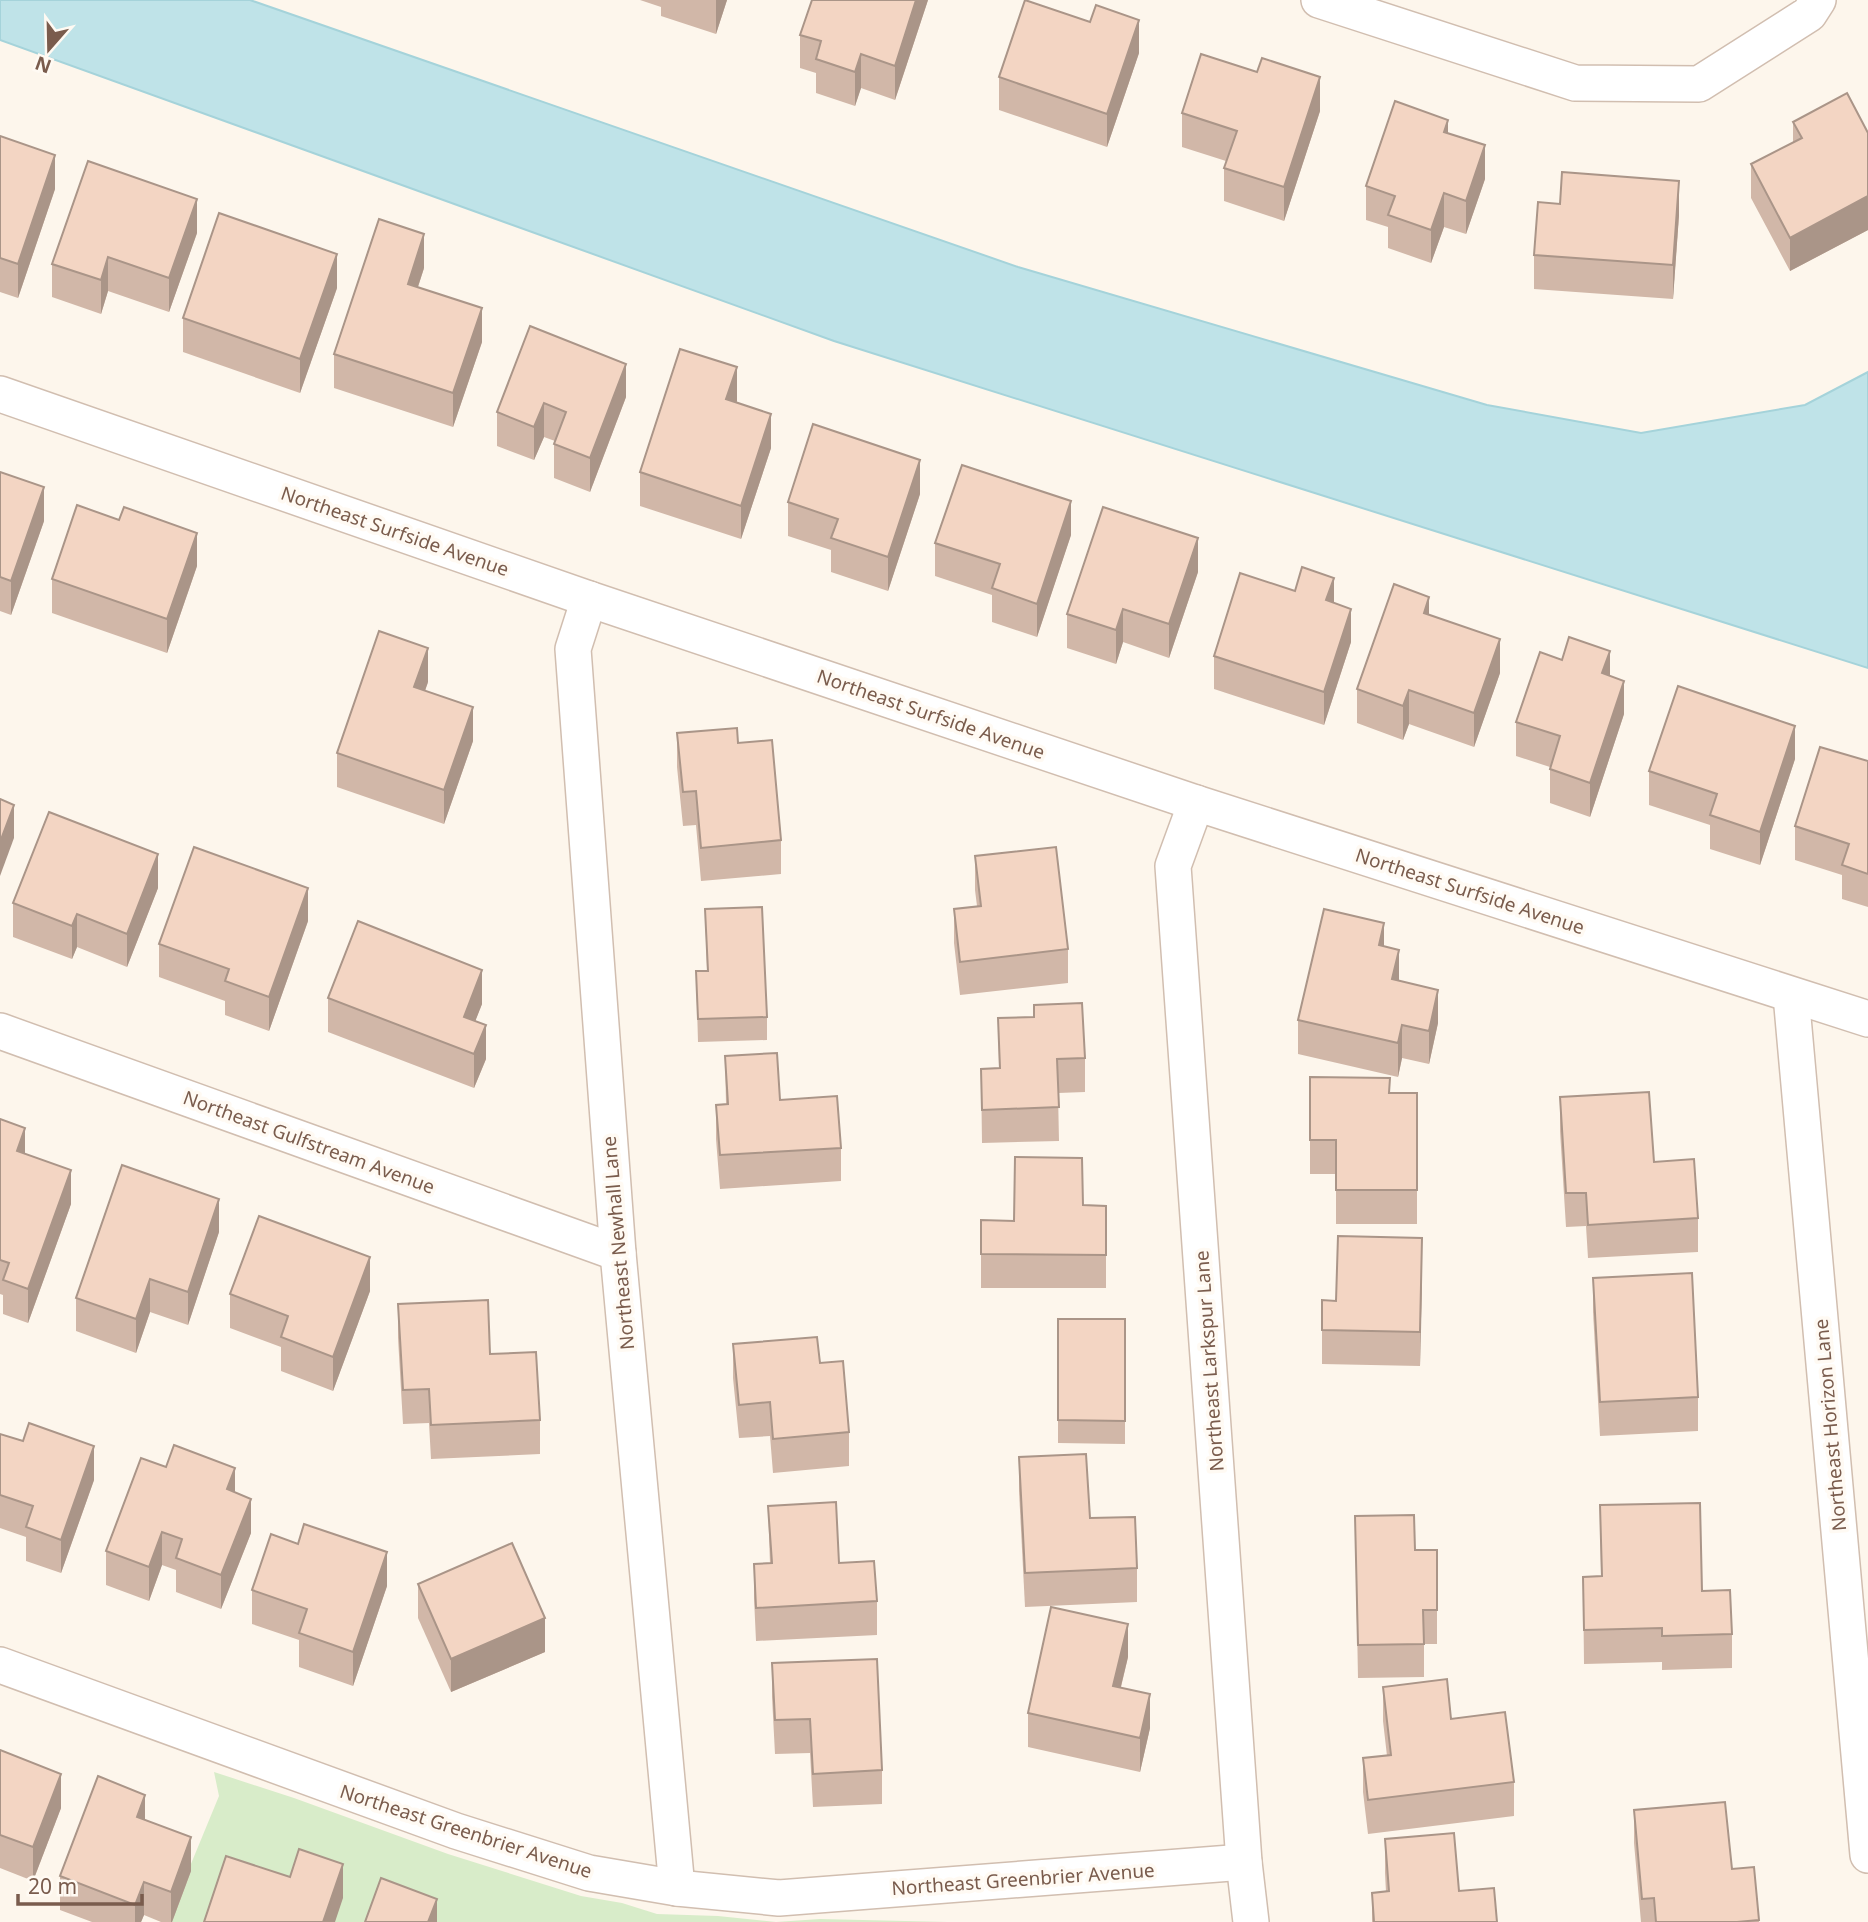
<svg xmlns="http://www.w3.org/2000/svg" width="1868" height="1922" font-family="'Noto Sans',sans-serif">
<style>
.green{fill:#d8ecc9}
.water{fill:#bfe3e8;stroke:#a5d3da;stroke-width:2}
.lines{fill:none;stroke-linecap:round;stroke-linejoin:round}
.street-casing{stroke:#d1beb0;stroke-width:38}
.street{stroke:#fff;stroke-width:35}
.wall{fill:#d1b7a8}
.shaded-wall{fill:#aa9588}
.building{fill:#f3d5c3;stroke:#aa9588;stroke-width:2}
.labels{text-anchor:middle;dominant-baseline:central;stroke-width:7;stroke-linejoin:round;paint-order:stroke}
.street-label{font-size:19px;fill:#7a5c4d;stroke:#fffaf3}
</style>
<rect width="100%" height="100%" fill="#fdf6ec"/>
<path class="green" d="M214 1772 294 1798 448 1854 581 1896 622 1903 657 1914 718 1916 776 1922 820 1919 948 1922H167L219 1796Z"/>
<path class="water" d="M0 0H250L1018 267 1487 405 1641 433 1805 405 1868 372V668L834 341 0 40Z"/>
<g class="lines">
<g class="street-casing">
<g id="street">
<path d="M1319 0 1575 83 1699 84 1809 14 1818 0"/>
<path d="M0 394 589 599 1196 803 1868 1019"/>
<path d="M589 599 573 649 618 1253 677 1888"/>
<path d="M1196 803 1173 866 1244 1862 1251 1922"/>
<path d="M1791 995 1868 1855"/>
<path d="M0 1031 618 1253"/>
<path d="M0 1665 456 1831 589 1873 677 1888 779 1898 1244 1862"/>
</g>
</g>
<use href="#street" class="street"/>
</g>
<g class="wall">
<path d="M640 0H727L716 34 661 16V7Z"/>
<path d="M928 0 895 100 861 88 855 106 816 93V73L800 68V35Z"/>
<path d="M1090 22 1139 53 1107 147 999 110V77Z"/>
<path d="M1320 111 1284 221 1224 201V168L1226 161 1182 147V113Z"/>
<path d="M1793 122 1868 133V230L1790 271 1751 198V164L1793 143Z"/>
<path d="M1448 133 1485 179 1466 234 1444 227 1431 263 1388 248V227L1366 220V186Z"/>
<path d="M0 136 55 189 18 298 0 292Z"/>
<path d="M1679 215 1673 299 1534 289V255Z"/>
<path d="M197 233 169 312 108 291 101 314 52 297V264Z"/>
<path d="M424 268 418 287 482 342 453 427 334 388V354Z"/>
<path d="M337 288 300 393 183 352V318Z"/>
<path d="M530 326 626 397 590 492 554 478V444L555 441 544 437 534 460 497 446V412Z"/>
<path d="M737 401 736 403 771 448 741 539 640 506V472Z"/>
<path d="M0 472 44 521 11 615 0 611Z"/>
<path d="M920 494 888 591 831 572V550L788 536V502Z"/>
<path d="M119 520 197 566 167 653 52 613V579Z"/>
<path d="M1071 535 1037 637 992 622V595L935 576V543Z"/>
<path d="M1198 572 1169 658 1123 642 1116 664 1067 648V614Z"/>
<path d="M1334 603 1351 642 1324 725 1214 689V656Z"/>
<path d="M1429 615 1500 673 1474 747 1409 724 1403 740 1357 723V689Z"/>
<path d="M1610 676 1624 714 1590 817 1550 803V767L1516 756V722Z"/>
<path d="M428 682 425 691 473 741 444 824 337 787V753Z"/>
<path d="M677 733 738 743 781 840V874L701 881 696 825 683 826 677 767Z"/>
<path d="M1795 759 1760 865 1710 849V825L1649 805V771Z"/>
<path d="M1868 761V907L1842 899V875L1795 860V826Z"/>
<path d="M975 856 1068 949V983L960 995 954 943V909L977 906 975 890Z"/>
<path d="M158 888 127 967 77 947 72 959 13 937V903Z"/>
<path d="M705 909 767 1017V1040L698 1042 696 971H707Z"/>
<path d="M308 921 269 1031 225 1015V1001L159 977V944Z"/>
<path d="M1384 946 1399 980 1438 1023 1429 1064 1402 1058 1398 1077 1298 1054V1020Z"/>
<path d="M328 998 482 1004 475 1021 486 1059 474 1088 328 1032Z"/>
<path d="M998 1018 1085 1058V1092L1058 1093 1059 1141 982 1143 981 1069 999 1068Z"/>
<path d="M725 1056 841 1148V1181L720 1189 716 1139V1105L726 1104Z"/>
<path d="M1310 1077 1390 1093H1417V1224H1336V1174H1310Z"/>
<path d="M1560 1097 1654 1162 1698 1218V1252L1588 1258 1586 1226 1566 1227 1560 1131Z"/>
<path d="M0 1119 25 1154 71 1204 28 1323 3 1314V1295L0 1294Z"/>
<path d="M1083 1205 1106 1206V1288H981V1220L1014 1221Z"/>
<path d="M219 1232 188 1325 150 1312 136 1353 76 1331V1298Z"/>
<path d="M1422 1272 1420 1366 1322 1364V1300L1336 1301Z"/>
<path d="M1593 1278 1698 1397V1431L1600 1436 1593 1312Z"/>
<path d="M370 1291 333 1391 281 1371V1347L230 1328V1294Z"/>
<path d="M398 1304 490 1354 540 1420V1454L431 1459 429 1423 403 1424 398 1338Z"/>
<path d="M1058 1319H1125V1444L1058 1443Z"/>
<path d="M733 1344 820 1363 849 1432V1466L773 1473 770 1436 739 1438 733 1378Z"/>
<path d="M0 1434 23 1441 94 1480 61 1573 26 1561V1537L0 1528Z"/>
<path d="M1019 1457 1090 1518 1137 1568V1602L1025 1607 1019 1491Z"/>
<path d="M235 1493 251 1533 221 1609 176 1592V1570L162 1565 149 1601 106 1585V1551Z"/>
<path d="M1600 1505 1702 1591 1732 1634V1668L1662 1670V1662L1584 1664 1583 1577 1601 1576Z"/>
<path d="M768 1506 877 1601V1635L756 1641 754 1598V1564H770Z"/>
<path d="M1355 1516 1415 1550H1437V1644H1424V1677L1358 1678Z"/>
<path d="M418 1584 545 1652 451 1692 418 1618Z"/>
<path d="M387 1586 353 1686 299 1667V1640L252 1624V1590Z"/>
<path d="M1128 1657 1121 1687 1150 1728 1140 1772 1028 1747V1713Z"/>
<path d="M772 1663 882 1770V1804L813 1807 810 1753 775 1754 772 1697Z"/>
<path d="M1383 1687 1451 1719 1514 1782V1816L1368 1834 1363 1792V1758L1387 1756 1383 1721Z"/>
<path d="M0 1750 61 1808 33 1881 0 1868Z"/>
<path d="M1634 1810 1732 1869 1754 1867 1759 1922H1641L1634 1843Z"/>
<path d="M145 1820 191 1871 172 1922H161L144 1915 141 1922H92L60 1910V1876Z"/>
<path d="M1385 1839 1459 1891 1497 1922H1372V1893L1386 1892 1385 1873Z"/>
</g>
<g class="shaded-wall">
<path d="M716 0H727L716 34Z"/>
<path d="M916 0H928L895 100V66Z"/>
<path d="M1139 20V53L1107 147V114Z"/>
<path d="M861 54V88L855 106V72Z"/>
<path d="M1320 77V111L1284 221V187Z"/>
<path d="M1448 120V153L1444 132Z"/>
<path d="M1485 145V179L1466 234V201Z"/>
<path d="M55 155V189L18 298V264Z"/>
<path d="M1679 181V215L1673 299V265Z"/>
<path d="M1444 193V227L1431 263V230Z"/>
<path d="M1868 196V230L1790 271V238Z"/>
<path d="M197 199V233L169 312V278Z"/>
<path d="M424 234V268L408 317V284Z"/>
<path d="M337 254V288L300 393V359Z"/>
<path d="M108 257V291L101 314V280Z"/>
<path d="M482 308V342L453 427V393Z"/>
<path d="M626 364V397L590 492V458Z"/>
<path d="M737 367V401L726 433V399Z"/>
<path d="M544 403V437L534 460V427Z"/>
<path d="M771 414V448L741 539V506Z"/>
<path d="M920 460V494L888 591V557Z"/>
<path d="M44 487V521L11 615V581Z"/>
<path d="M1071 501V535L1037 637V604Z"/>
<path d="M197 533V566L167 653V619Z"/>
<path d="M1198 538V572L1169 658V624Z"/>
<path d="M1334 578V612L1326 600Z"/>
<path d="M1429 597V631L1424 613Z"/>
<path d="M1123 609V642L1116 664V630Z"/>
<path d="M1351 609V642L1324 725V692Z"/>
<path d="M1500 639V673L1474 747V713Z"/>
<path d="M428 648V682L414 721V687Z"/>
<path d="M1610 651V685L1602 673Z"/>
<path d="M1624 681V714L1590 817V783Z"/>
<path d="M1409 690V724L1403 740V706Z"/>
<path d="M473 707V741L444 824V790Z"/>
<path d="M1795 726V759L1760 865V832Z"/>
<path d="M14 805V838L0 876V842Z"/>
<path d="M158 854V888L127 967V934Z"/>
<path d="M308 888V921L269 1031V997Z"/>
<path d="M77 914V947L72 959V926Z"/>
<path d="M1384 923V957L1379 945Z"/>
<path d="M1399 950V983L1392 979Z"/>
<path d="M482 970V1004L464 1050V1017Z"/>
<path d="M1438 990V1023L1429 1064V1031Z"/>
<path d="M486 1025V1059L474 1088V1054Z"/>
<path d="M1402 1025V1058L1398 1077V1043Z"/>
<path d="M25 1128V1162L17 1151Z"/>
<path d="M71 1170V1204L28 1323V1289Z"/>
<path d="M219 1199V1232L188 1325V1292Z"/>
<path d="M1422 1238V1272L1420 1366V1332Z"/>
<path d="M370 1257V1291L333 1391V1357Z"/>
<path d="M150 1279V1312L136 1353V1319Z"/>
<path d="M94 1446V1480L61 1573V1540Z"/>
<path d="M235 1468V1501L227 1489Z"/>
<path d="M251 1499V1533L221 1609V1575Z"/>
<path d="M162 1532V1565L149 1601V1567Z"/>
<path d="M387 1552V1586L353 1686V1652Z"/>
<path d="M545 1618V1652L451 1692V1659Z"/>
<path d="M1128 1624V1657L1113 1719V1686Z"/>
<path d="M1150 1694V1728L1140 1772V1738Z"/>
<path d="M61 1774V1808L33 1881V1847Z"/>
<path d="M145 1795V1828L137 1817Z"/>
<path d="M191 1837V1871L172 1922H171V1892Z"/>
<path d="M343 1864V1898L335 1922H323Z"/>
<path d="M144 1882V1915L141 1922H135V1905Z"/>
<path d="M437 1899V1922H428Z"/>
</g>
<g class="building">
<path d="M812 0H916L895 66 861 54 855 72 816 59 821 41 800 35Z"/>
<path d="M1025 0 1090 22 1096 5 1139 20 1107 114 999 77Z"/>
<path d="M1201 54 1257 72 1262 58 1320 77 1284 187 1224 168 1237 131 1182 113Z"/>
<path d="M1847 93 1868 133V196L1790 238 1751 164 1802 138 1793 122Z"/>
<path d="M1395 101 1448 120 1444 132 1485 145 1466 201 1444 193 1431 230 1388 215 1395 196 1366 186Z"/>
<path d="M0 136 55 155 18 264 0 258Z"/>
<path d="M88 161 197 199 169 278 108 257 101 280 52 264Z"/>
<path d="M1562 172 1679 181 1673 265 1534 255 1538 202 1560 204Z"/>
<path d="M219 213 337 254 300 359 183 318Z"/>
<path d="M379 219 424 234 408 284 482 308 453 393 334 354Z"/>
<path d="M530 326 626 364 590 458 554 444 566 412 544 403 534 427 497 412Z"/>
<path d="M680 349 737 367 726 399 771 414 741 506 640 472Z"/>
<path d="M813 424 920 460 888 557 831 538 838 519 788 502Z"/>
<path d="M962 465 1071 501 1037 604 992 588 1000 564 935 543Z"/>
<path d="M0 472 44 487 11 581 0 577Z"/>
<path d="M77 505 119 520 124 507 197 533 167 619 52 579Z"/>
<path d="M1103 507 1198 538 1169 624 1123 609 1116 630 1067 614Z"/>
<path d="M1302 567 1334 578 1326 600 1351 609 1324 692 1214 656 1240 573 1295 591Z"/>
<path d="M1394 584 1429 597 1424 613 1500 639 1474 713 1409 690 1403 706 1357 689Z"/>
<path d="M379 631 428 648 414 687 473 707 444 790 337 753Z"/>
<path d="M1569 637 1610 651 1602 673 1624 681 1590 783 1550 769 1560 736 1516 722 1540 652 1562 660Z"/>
<path d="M1678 686 1795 726 1760 832 1710 815 1717 794 1649 771Z"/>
<path d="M737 728 738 743 772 740 781 840 701 848 696 791 683 792 677 733Z"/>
<path d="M1820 747 1868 761V874L1842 865 1849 844 1795 826Z"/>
<path d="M0 799 14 805 0 842Z"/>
<path d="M49 812 158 854 127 934 77 914 72 926 13 903Z"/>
<path d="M194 847 308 888 269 997 225 981 229 969 159 944Z"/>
<path d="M1056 847 1068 949 960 962 954 909 981 906 975 856Z"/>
<path d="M762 907 767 1017 698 1019 696 971H708L705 909Z"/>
<path d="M1324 909 1384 923 1379 945 1399 950 1392 979 1438 990 1429 1031 1402 1025 1398 1043 1298 1020Z"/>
<path d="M358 921 482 970 464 1017 486 1025 474 1054 328 998Z"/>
<path d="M1082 1003 1085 1058 1057 1059 1059 1107 982 1110 981 1069 1000 1068 998 1018 1034 1017V1005Z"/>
<path d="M777 1053 780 1100 837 1096 841 1148 720 1155 716 1105 728 1104 725 1056Z"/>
<path d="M1310 1077 1390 1078 1389 1093H1417V1190H1336V1140H1310Z"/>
<path d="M1649 1092 1654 1162 1694 1159 1698 1218 1588 1225 1586 1193H1566L1560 1097Z"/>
<path d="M0 1119 25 1128 17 1151 71 1170 28 1289 3 1280 9 1263 0 1260Z"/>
<path d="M1015 1157 1082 1158 1083 1205 1106 1206V1255L981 1254V1220L1014 1221Z"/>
<path d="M122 1165 219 1199 188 1292 150 1279 136 1319 76 1298Z"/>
<path d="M259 1216 370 1257 333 1357 281 1337 288 1316 230 1294Z"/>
<path d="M1338 1236 1422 1238 1420 1332 1322 1330V1300L1336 1301Z"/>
<path d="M1692 1273 1698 1397 1600 1402 1593 1278Z"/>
<path d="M488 1300 490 1354 536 1352 540 1420 431 1425 429 1389 403 1390 398 1304Z"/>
<path d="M1058 1319H1125V1421L1058 1420Z"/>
<path d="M817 1337 820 1363 843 1361 849 1432 773 1439 770 1402 739 1405 733 1344Z"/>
<path d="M29 1423 94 1446 61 1540 26 1527 33 1506 0 1495V1434L23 1441Z"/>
<path d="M174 1445 235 1468 227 1489 251 1499 221 1575 176 1558 182 1539 162 1532 149 1567 106 1551 141 1458 166 1467Z"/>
<path d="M1086 1454 1090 1518 1135 1517 1137 1568 1025 1573 1019 1457Z"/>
<path d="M836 1502 839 1563 874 1561 877 1601 756 1608 754 1564 772 1563 768 1506Z"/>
<path d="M1700 1503 1702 1591 1730 1590 1732 1634 1662 1636V1628L1584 1630 1583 1577 1602 1576 1600 1505Z"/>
<path d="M1414 1515 1415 1550H1437V1610H1423L1424 1644 1358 1645 1355 1516Z"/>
<path d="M304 1524 387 1552 353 1652 299 1633 307 1609 252 1590 271 1534 298 1544Z"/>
<path d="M512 1543 545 1618 451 1659 418 1584Z"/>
<path d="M1051 1607 1128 1624 1113 1686 1150 1694 1140 1738 1028 1713Z"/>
<path d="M877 1659 882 1770 813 1774 810 1719 775 1720 772 1663Z"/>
<path d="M1447 1679 1451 1719 1505 1712 1514 1782 1368 1800 1363 1758 1391 1755 1383 1687Z"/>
<path d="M0 1750 61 1774 33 1847 0 1835Z"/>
<path d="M98 1776 145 1795 137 1817 191 1837 171 1892 144 1882 135 1905 60 1876Z"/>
<path d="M1725 1802 1732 1869 1754 1867 1759 1920 1737 1922H1656L1654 1898 1642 1899 1634 1810Z"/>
<path d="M1454 1833 1459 1891 1494 1888 1497 1922H1374L1372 1893 1389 1891 1385 1839Z"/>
<path d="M299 1849 343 1864 323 1922H204L226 1856 290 1877Z"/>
<path d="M381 1878 437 1899 428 1922H365Z"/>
</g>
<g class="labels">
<g class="street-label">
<text transform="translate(395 531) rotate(19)">Northeast Surfside Avenue</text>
<text transform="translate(931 714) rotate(19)">Northeast Surfside Avenue</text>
<text transform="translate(1470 891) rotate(18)">Northeast Surfside Avenue</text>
<text transform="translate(309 1142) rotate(20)">Northeast Gulfstream Avenue</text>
<text transform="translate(618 1243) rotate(-95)">Northeast Newhall Lane</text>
<text transform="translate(1209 1361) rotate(-94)">Northeast Larkspur Lane</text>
<text transform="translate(1830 1425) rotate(-95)">Northeast Horizon Lane</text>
<text transform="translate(466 1831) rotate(18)">Northeast Greenbrier Avenue</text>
<text transform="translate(1023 1879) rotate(-4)">Northeast Greenbrier Avenue</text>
</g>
</g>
<g transform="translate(49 49) rotate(200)" stroke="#fffaf3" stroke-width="5" paint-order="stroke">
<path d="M0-5L12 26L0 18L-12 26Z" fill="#7a5c4d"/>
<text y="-10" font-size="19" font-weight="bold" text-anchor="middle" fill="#7a5c4d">N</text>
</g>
<path d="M18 1894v10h124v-10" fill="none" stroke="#7a5c4d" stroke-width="3.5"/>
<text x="28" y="1894" font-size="21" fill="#7a5c4d" stroke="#fffaf3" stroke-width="5" paint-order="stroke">20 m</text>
</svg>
